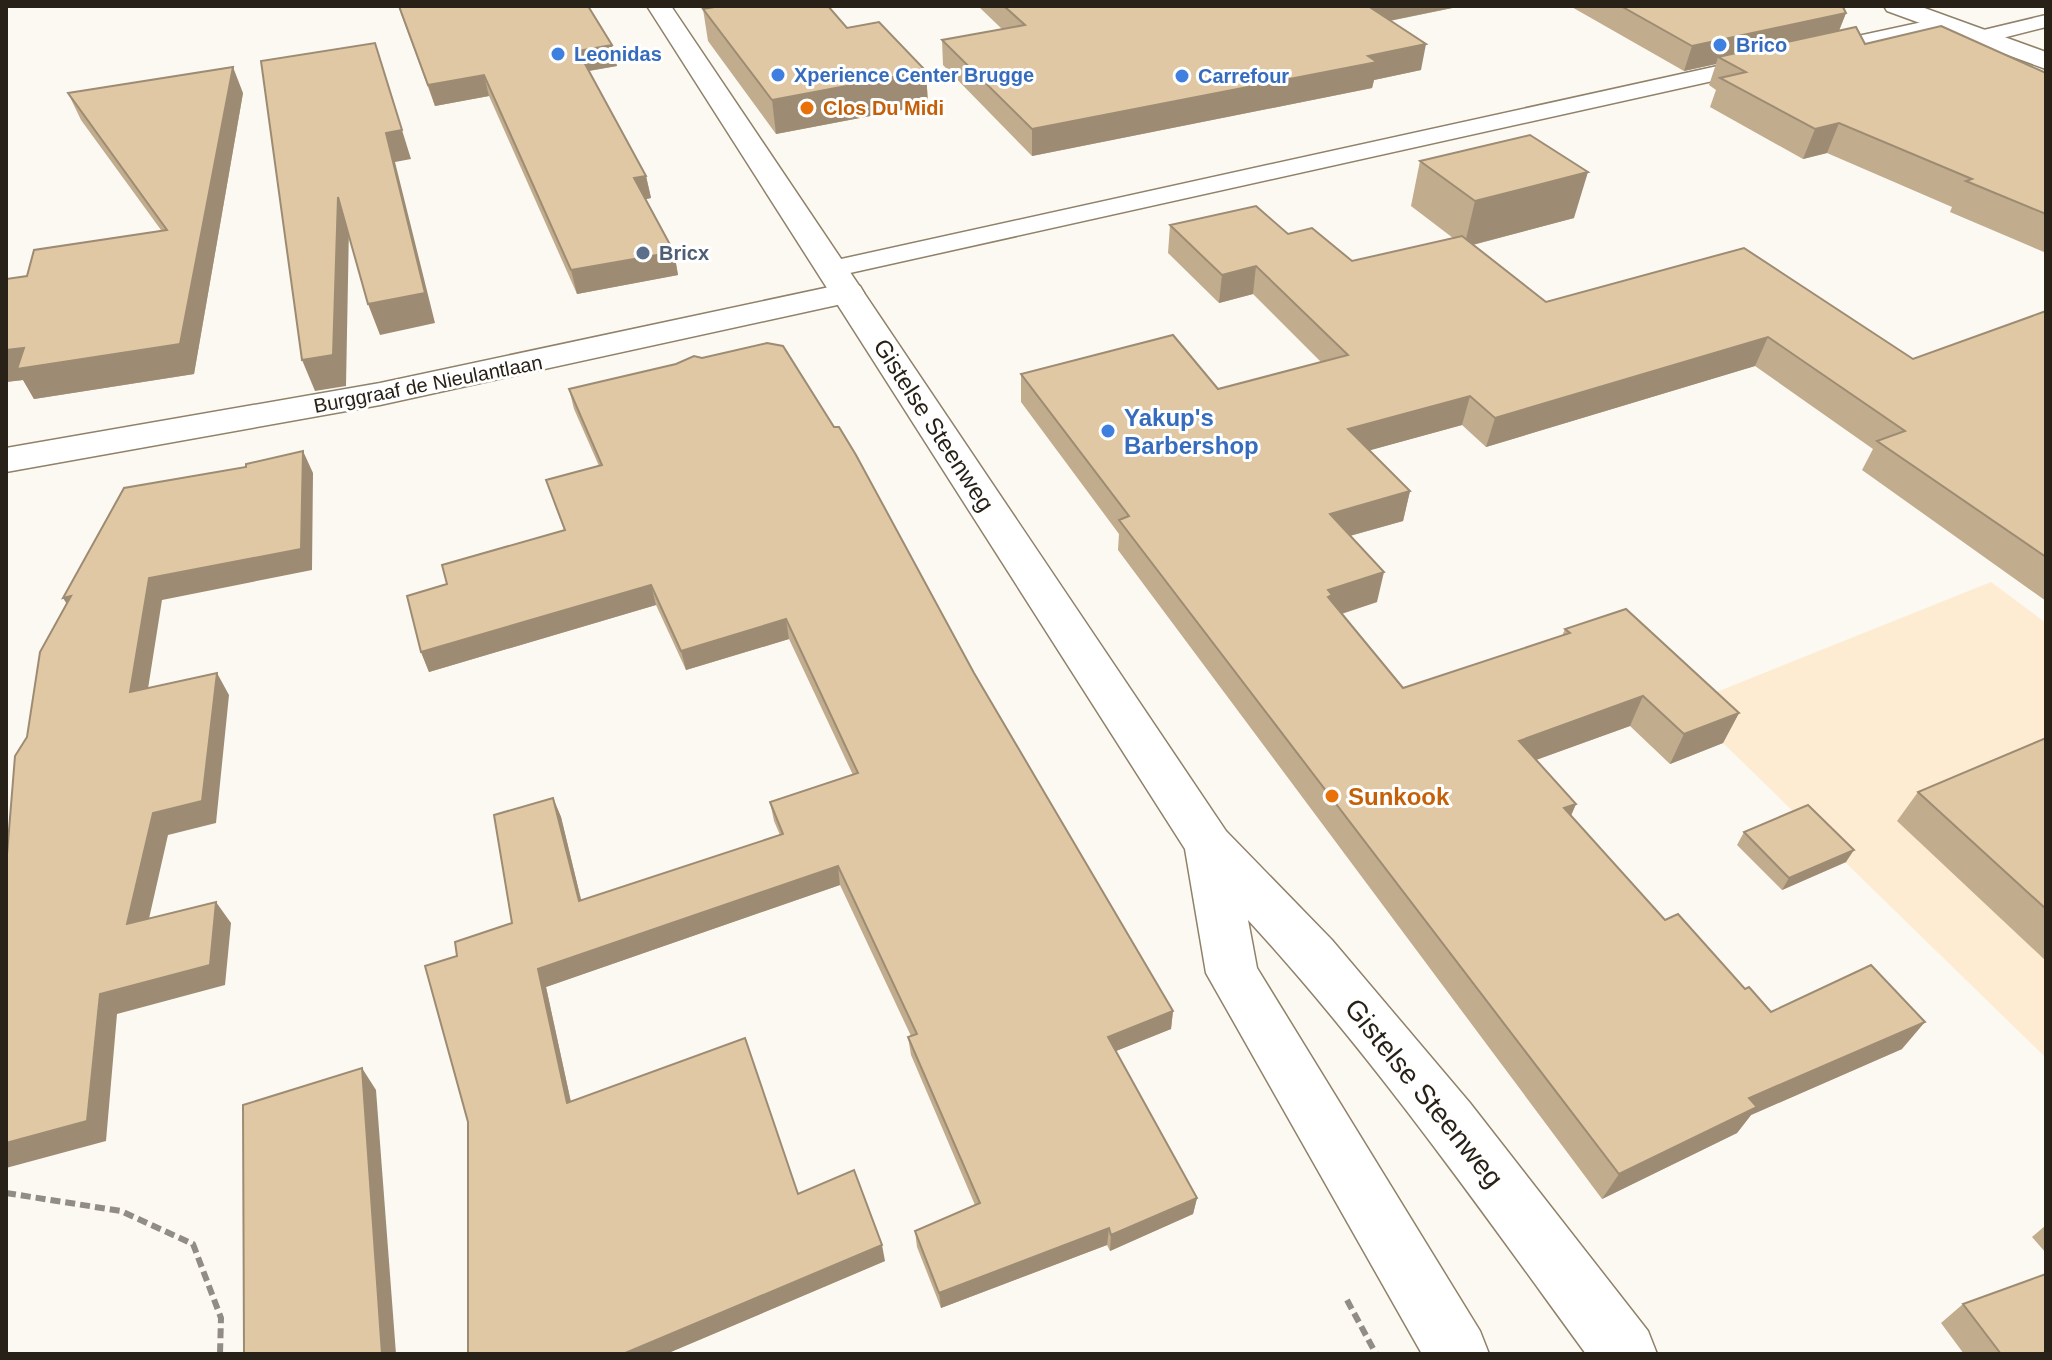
<svg xmlns="http://www.w3.org/2000/svg" width="2052" height="1360" font-family="Arial,sans-serif">
<style>
.built{fill:#feecd2}
.lines{fill:none;stroke-linecap:round;stroke-linejoin:round}
.service-casing{stroke:#908169;stroke-width:3}
.minor-casing{stroke:#908169;stroke-width:3}
.secondary-casing{stroke:#908169;stroke-width:3}
.path{stroke:#918c84;stroke-width:6;stroke-dasharray:10 5;stroke-linecap:butt}
.service{fill:#fff;fill-rule:evenodd}
.minor{fill:#fff;fill-rule:evenodd}
.secondary{fill:#fff;fill-rule:evenodd}
.wall{fill:#c1ac8d}
.shaded-wall{fill:#9d8c73}
.building{fill:#e0c8a4;stroke:#9d8c73;stroke-width:2}
.shop-dot{fill:#3f7fe0;stroke:#fff;stroke-width:3}
.food-dot{fill:#e8710a;stroke:#fff;stroke-width:3}
.service-dot{fill:#5c6f8a;stroke:#fff;stroke-width:3}
.labels{text-anchor:middle;dominant-baseline:central;stroke-width:6;stroke-linejoin:round;paint-order:stroke}
.far-shop-label{font-size:20px;font-weight:bold;fill:#366cbe;stroke:#fff;text-anchor:start}
.far-food-label{font-size:20px;font-weight:bold;fill:#c56008;stroke:#fff;text-anchor:start}
.far-service-label{font-size:20px;font-weight:bold;fill:#4e5e75;stroke:#fff;text-anchor:start}
.far-street-label{font-size:20px;fill:#282117;stroke:#fff}
.shop-label{font-size:24px;font-weight:bold;fill:#366cbe;stroke:#fff;text-anchor:start}
.street-label{font-size:24px;fill:#282117;stroke:#fff}
.food-label{font-size:24px;font-weight:bold;fill:#c56008;stroke:#fff;text-anchor:start}
.near-street-label{font-size:28px;fill:#282117;stroke:#fff}
</style>
<rect width="100%" height="100%" fill="#fcf9f3"/>
<path class="built" d="M1991 582 2046 623V1058L1684 705Z"/>
<g class="lines">
<g class="service-casing">
<g id="service">
<path d="M2046 15V27L1979 44 1968 38 1971 33Z"/>
<path d="M1941 18 1952 24 1949 29 1815 59 1804 52 1807 47Z"/>
<path d="M1763 56 1774 63 1771 68 832 277 822 275 818 269 822 263 832 261Z"/>
</g>
</g>
<g class="minor-casing">
<g id="minor">
<path d="M1884 6H1919L2046 52V69L1887 11Z"/>
<path d="M848 283 860 286 864 293 860 300 380 405 6 472V448L380 383Z"/>
</g>
</g>
<g class="secondary-casing">
<path id="secondary" d="M647 6H671L1226 831 1332 940 1470 1103 1648 1331 1657 1354H1586C1478 1206 1372 1055 1248 920L1257 968 1480 1331 1489 1354H1422L1206 973 1185 849Z"/>
</g>
<g class="path">
<path d="M6 1193 121 1211 193 1244 221 1318 220 1354"/>
<path d="M1347 1300 1376 1354"/>
</g>
<use href="#service" class="service"/>
<use href="#minor" class="minor"/>
<use href="#secondary" class="secondary"/>
</g>
<g class="wall">
<path d="M398 6H588L617 66 589 71 646 176 651 198 645 199 674 252 678 275 577 294 489 96 435 106Z"/>
<path d="M716 6H828L847 28 926 71 928 105 776 134 708 41 703 9Z"/>
<path d="M978 6H1462L1390 21 1421 70 1374 80 1372 88 1032 156 943 65 942 40 1002 29Z"/>
<path d="M1570 6H1840L1846 13 1839 31 1865 44 2046 73V251L2044 252 1950 212 1952 207 1827 153 1803 159 1710 107 1716 90 1709 85 1716 64 1684 71Z"/>
<path d="M68 93H243L194 374 34 399 23 380 6 382V279L27 276 161 230 81 120Z"/>
<path d="M1420 161 1574 218 1473 245 1546 302 1913 359 2046 311V601L1862 470 1873 449 1755 366 1486 447 1462 425 1370 450 1410 491 1403 521 1350 536 1377 602 1342 614 1403 688 1562 636 1565 629 1739 713 1723 743 1670 764 1630 726 1536 760 1576 804 1571 816 1665 920 1771 1012 1902 1049 1751 1115 1737 1133 1602 1199 1118 550 1119 534 1021 402V374L1218 389 1321 362 1253 294 1219 303 1168 253 1170 225 1288 234 1352 261 1453 238 1411 206Z"/>
<path d="M569 389 974 673 1173 1011 1171 1029 1116 1051 1197 1198 1193 1214 1110 1251 1107 1245 941 1308 917 1247 915 1231 975 1205 911 1055 908 1037 911 1036 840 885 546 987 571 1102 798 1194 885 1261 666 1354H468V1122L457 956 512 923 553 798 561 817 581 900 780 835 774 821 770 802 853 775 789 639 686 670 656 605 429 672 421 652 447 584 564 530 546 480 599 466 574 409Z"/>
<path d="M2046 738V961L1897 821 1918 792Z"/>
<path d="M1744 832 1846 862 1782 890 1737 845Z"/>
<path d="M2046 1225V1253L2032 1237Z"/>
<path d="M1963 1304 2046 1354H1964L1941 1323Z"/>
</g>
<g class="shaded-wall">
<path d="M1362 6H1462L1358 27Z"/>
<path d="M1846 13 1836 38 1718 57 1716 64 1684 71 1692 46Z"/>
<path d="M375 43 411 159 395 162 435 323 380 335 368 304 386 133Z"/>
<path d="M1426 44 1421 70 1374 80 1372 88 1032 156V129Z"/>
<path d="M612 45 617 66 582 72 578 51Z"/>
<path d="M233 67 243 93 194 374 34 399 23 380 6 382V350L24 348 180 344Z"/>
<path d="M926 71 928 105 776 134 772 100Z"/>
<path d="M484 75 489 96 435 106 428 85Z"/>
<path d="M1839 123 1827 153 1803 159 1815 129Z"/>
<path d="M1588 172 1574 218 1464 247 1475 201Z"/>
<path d="M646 176 651 198 638 201 634 178Z"/>
<path d="M338 197 349 227 346 386 315 391 302 360Z"/>
<path d="M674 252 678 275 577 294 571 270Z"/>
<path d="M1256 266 1253 294 1219 303 1222 275Z"/>
<path d="M1768 337 1755 366 1486 447 1495 418Z"/>
<path d="M1470 396 1462 425 1342 458 1348 429Z"/>
<path d="M303 451 313 473 312 570 162 600 144 714 130 692 149 578Z"/>
<path d="M1410 491 1403 521 1324 543 1330 514Z"/>
<path d="M1384 572 1377 602 1328 618V590Z"/>
<path d="M651 585 656 605 429 672 421 652Z"/>
<path d="M71 596 77 620 63 598Z"/>
<path d="M786 619 789 639 686 670 681 651Z"/>
<path d="M217 673 229 695 216 823 168 835 143 945 127 924 153 813Z"/>
<path d="M1643 696 1630 726 1508 770 1519 741Z"/>
<path d="M1739 713 1723 743 1670 764 1684 734Z"/>
<path d="M553 798 561 817 586 920 579 901Z"/>
<path d="M1576 804 1563 833 1564 808Z"/>
<path d="M1854 850 1846 862 1782 890 1789 878Z"/>
<path d="M838 866 840 885 546 987 575 1121 567 1103 538 969Z"/>
<path d="M216 902 231 923 225 985 117 1014 106 1141 6 1168V1143L100 994Z"/>
<path d="M1173 1011 1171 1029 1106 1055 1108 1037Z"/>
<path d="M1925 1022 1902 1049 1751 1115 1737 1133 1602 1199 1619 1174 1749 1098Z"/>
<path d="M362 1068 376 1090 396 1354H382Z"/>
<path d="M1197 1198 1193 1214 1110 1251 1111 1235Z"/>
<path d="M1109 1228 1107 1245 941 1308 939 1293Z"/>
<path d="M882 1245 885 1261 666 1354H623Z"/>
</g>
<g class="building">
<path d="M399 6H588L612 45 578 51 646 176 634 178 674 252 571 270 484 75 428 85Z"/>
<path d="M720 6H828L847 28 879 22 926 71 772 100 703 9Z"/>
<path d="M1004 6H1368L1426 44 1368 56 1377 62 1032 129 942 40 1025 25Z"/>
<path d="M1621 6H1840L1843 7 1846 13 1692 46Z"/>
<path d="M1941 26 2046 73V214L1966 181 1972 179 1839 123 1815 129 1720 78 1746 72 1718 57 1856 27 1865 44Z"/>
<path d="M375 43 402 130 386 133 425 293 368 304 338 197 333 355 302 360 261 61Z"/>
<path d="M233 67 180 344 17 369 24 348 6 350V279L27 276 34 250 167 230 68 93Z"/>
<path d="M1530 135 1588 172 1475 201 1420 161Z"/>
<path d="M1256 206 1288 234 1312 228 1352 261 1462 236 1546 302 1744 248 1913 359 2046 311V557L1877 441 1905 431 1768 337 1495 418 1470 396 1348 429 1410 491 1330 514 1384 572 1328 590 1332 595 1328 597 1403 688 1570 633 1565 629 1626 609 1739 713 1684 734 1643 696 1519 741 1576 804 1564 808 1665 920 1678 914 1745 989 1749 987 1771 1012 1871 965 1925 1022 1749 1098 1757 1107 1619 1174 1119 520 1129 516 1021 374 1173 335 1218 389 1348 355 1256 266 1222 275 1170 225Z"/>
<path d="M767 343 783 346 834 427H839L856 455 974 673 1173 1011 1108 1037 1197 1198 1111 1235 1109 1228 939 1293 915 1231 980 1203 908 1037 917 1034 838 866 538 969 567 1103 745 1038 798 1194 854 1170 882 1245 623 1354H468V1122L425 966 457 956 455 942 512 923 494 815 553 798 579 901 783 834 770 802 858 773 786 619 681 651 651 585 421 652 407 596 447 584 442 565 565 530 546 480 602 465 569 389 676 364 694 356 702 358Z"/>
<path d="M303 451 301 549 149 578 130 692 217 673 202 801 153 813 127 924 216 902 210 965 100 994 87 1121 6 1143V867L15 756 27 737 40 652 71 596 63 598 124 488 246 467V464Z"/>
<path d="M2046 738V909L1918 792Z"/>
<path d="M1808 805 1854 850 1789 878 1744 832Z"/>
<path d="M362 1068 382 1354H244L243 1105Z"/>
<path d="M2046 1274V1352L2040 1354H2001L1963 1304Z"/>
</g>
<g class="shop-dot">
<circle cx="1720" cy="45" r="8"/>
<circle cx="558" cy="54" r="8"/>
<circle cx="778" cy="75" r="8"/>
<circle cx="1182" cy="76" r="8"/>
<circle cx="1108" cy="431" r="8"/>
</g>
<g class="food-dot">
<circle cx="807" cy="108" r="8"/>
<circle cx="1332" cy="796" r="8"/>
</g>
<circle class="service-dot" cx="643" cy="253" r="8"/>
<g class="labels">
<g class="far-shop-label">
<text x="1736" y="45">Brico</text>
<text x="574" y="54">Leonidas</text>
<text x="794" y="75">Xperience Center Brugge</text>
<text x="1198" y="76">Carrefour</text>
</g>
<g class="far-food-label">
<text x="823" y="108">Clos Du Midi</text>
</g>
<g class="far-service-label">
<text x="659" y="253">Bricx</text>
</g>
<g class="far-street-label">
<text transform="translate(428 384) rotate(-11)">Burggraaf de Nieulantlaan</text>
</g>
<g class="shop-label">
<text x="1124" y="417">Yakup's<tspan x="1124" dy="28">Barbershop</tspan></text>
</g>
<g class="street-label">
<text transform="translate(934 425) rotate(57)">Gistelse Steenweg</text>
</g>
<g class="food-label">
<text x="1348" y="796">Sunkook</text>
</g>
<g class="near-street-label">
<text transform="translate(1424 1093) rotate(51)">Gistelse Steenweg</text>
</g>
</g>
<rect width="2052" height="1360" fill="none" stroke="#282117" stroke-width="16"/>
</svg>
